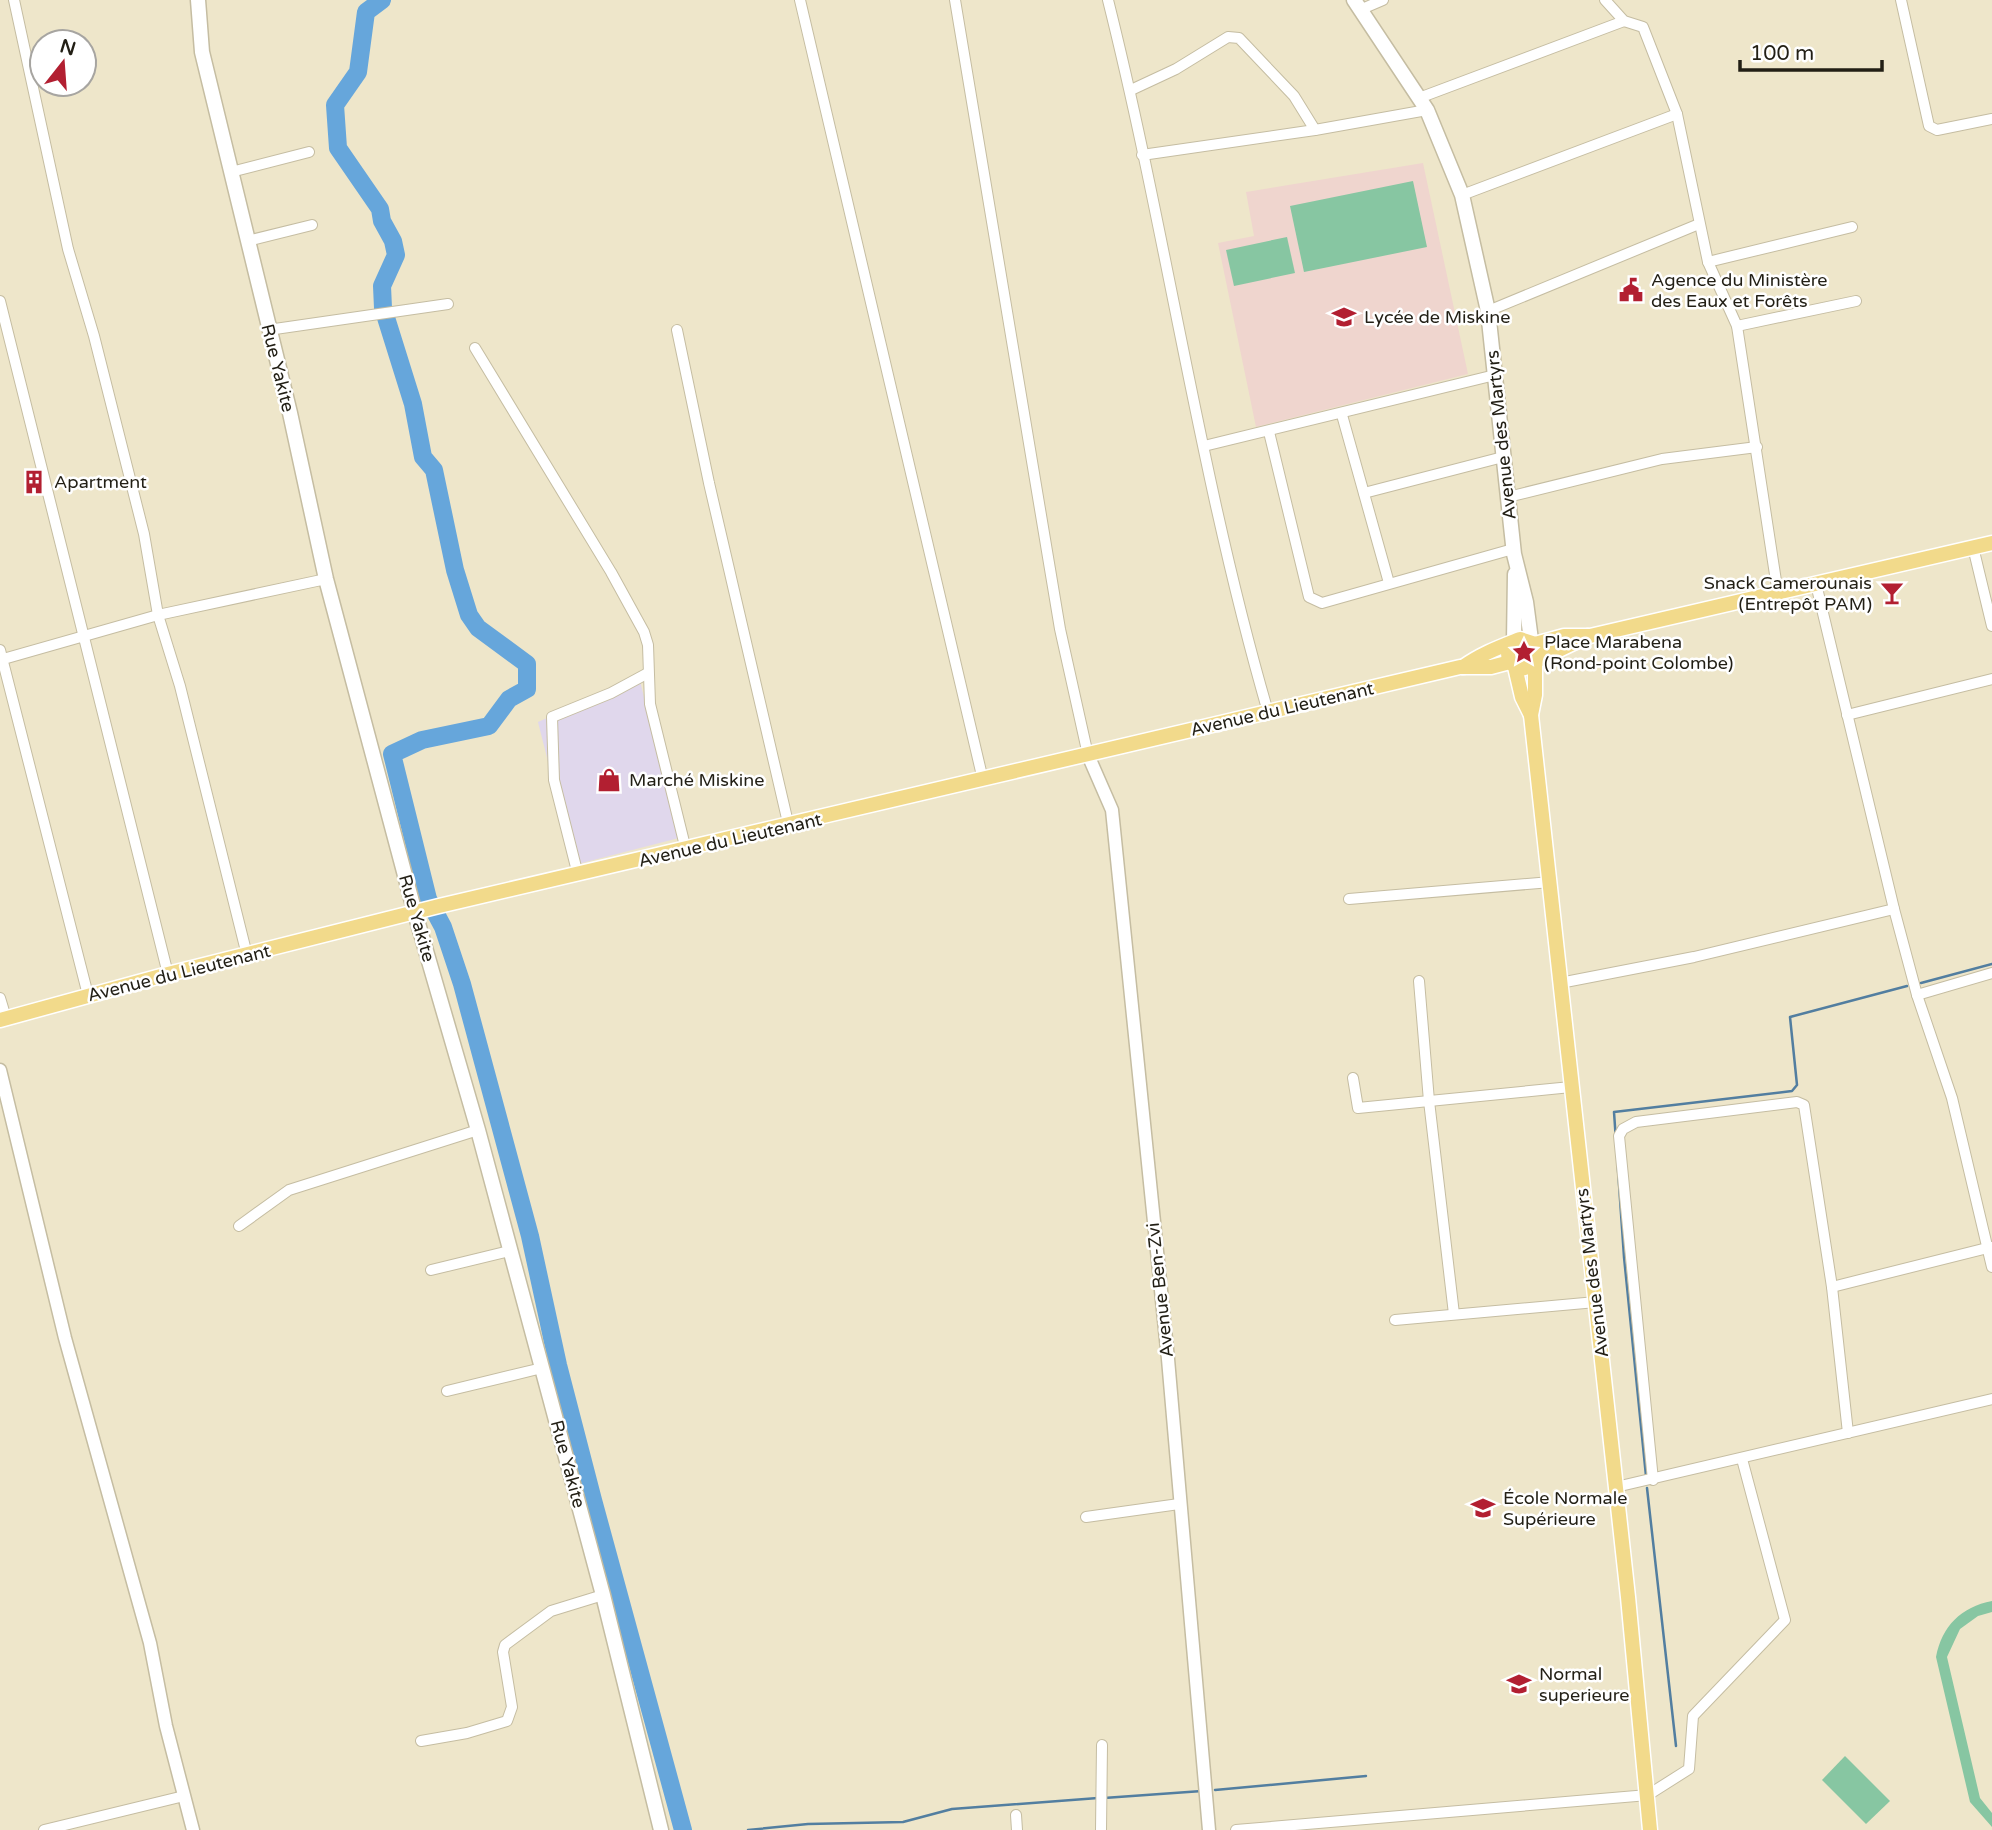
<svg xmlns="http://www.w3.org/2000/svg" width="1992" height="1830" font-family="'Varela Round',sans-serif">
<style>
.commercial{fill:#e0d7ec}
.education{fill:#efd5ce}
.green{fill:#87c6a2}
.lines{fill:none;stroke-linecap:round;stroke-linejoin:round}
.stream{stroke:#527ea0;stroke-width:2.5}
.river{stroke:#66a6db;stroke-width:18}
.minor-casing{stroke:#c5bda2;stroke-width:12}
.tertiary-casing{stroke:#c5bda2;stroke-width:15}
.secondary-casing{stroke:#c5bda2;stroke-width:17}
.primary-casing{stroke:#fff;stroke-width:17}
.minor{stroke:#fff;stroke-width:10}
.tertiary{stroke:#fff;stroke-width:12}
.secondary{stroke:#fff;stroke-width:14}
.primary{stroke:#f2da8b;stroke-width:14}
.labels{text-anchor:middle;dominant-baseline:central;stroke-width:5;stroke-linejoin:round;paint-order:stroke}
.poi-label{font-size:18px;fill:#221f15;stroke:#fff;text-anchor:start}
.street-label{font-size:18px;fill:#221f15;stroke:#fff}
</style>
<rect width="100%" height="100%" fill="#eee6ca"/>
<path class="commercial" d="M639 677 679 838 574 865 538 722Z"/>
<path class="education" d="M1423 163 1468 374 1256 427 1218 243 1254 236 1246 192Z"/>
<g class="green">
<path d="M1413 181 1427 247 1304 272 1290 206Z"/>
<path d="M1287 237 1295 273 1234 286 1226 250Z"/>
<path d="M1992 1601V1612L1978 1616 1960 1629 1947 1657 1980 1798 1992 1813V1827L1970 1802 1936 1657C1942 1626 1961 1607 1992 1601Z"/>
<path d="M1845 1756 1890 1801 1866 1824 1822 1780Z"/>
</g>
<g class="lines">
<g class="stream">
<path d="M1921 983 1992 964"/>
<path d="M1646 1476 1624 1257 1614 1112 1792 1091 1797 1085 1790 1017 1907 986"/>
<path d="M1647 1488 1676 1746"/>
<path d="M1215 1790 1366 1776"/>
<path d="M1104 1798 1202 1791"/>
<path d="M748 1830 808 1824 903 1822 952 1809 1098 1798"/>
</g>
<path class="river" d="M382 0 366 12 358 72 335 105 338 148 380 209 382 221 393 241 396 255 382 286 383 308 413 404 423 457 434 470 455 570 469 615 478 628 527 664V689L509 699 489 726 422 740 392 754 428 899 443 927 462 984 530 1236 558 1365 593 1500 683 1830"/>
<g class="minor-casing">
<g id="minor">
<path d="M14 0 68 249 94 336 144 534 158 615 180 686 247 955"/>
<path d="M800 0 983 780"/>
<path d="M955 0 1060 629 1088 755"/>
<path d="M1108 0C1167 236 1200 478 1268 712"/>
<path d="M1605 0 1624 21 1643 27 1677 114 1708 262 1737 326 1778 594"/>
<path d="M1901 0 1929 126 1937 130 1992 119"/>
<path d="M1362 9 1383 0"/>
<path d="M1131 90 1176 69 1228 37 1239 38 1294 96 1315 130"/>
<path d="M1419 98 1624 21"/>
<path d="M1142 155 1315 130 1427 110"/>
<path d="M231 172 309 152"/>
<path d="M1462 195 1677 114"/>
<path d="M247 241 312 225"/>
<path d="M1708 262 1852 227"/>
<path d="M0 301 168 974"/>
<path d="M1488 311 1699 224"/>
<path d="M1737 326 1856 301"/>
<path d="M268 330 448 304"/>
<path d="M677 330 709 483 789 827"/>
<path d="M475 348 611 572 644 632 648 645 650 704 686 850"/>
<path d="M1342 415 1389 583"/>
<path d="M1269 432 1309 597 1322 603 1513 549"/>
<path d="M1204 446 1495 375"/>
<path d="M1364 493 1503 457"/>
<path d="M1508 497 1662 459 1757 447"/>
<path d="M1973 547 1992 626"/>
<path d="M1816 584 1894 909 1917 995 1952 1098 1992 1267"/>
<path d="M0 650 88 995"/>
<path d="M0 660 158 615 326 579"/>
<path d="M1847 715 1992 679"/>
<path d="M578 875 554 780 552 717 611 693 648 673"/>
<path d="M1349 899 1551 882"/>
<path d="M1419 981 1429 1101 1454 1314"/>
<path d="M1560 983 1694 957 1894 909"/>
<path d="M1917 995 1992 973"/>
<path d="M0 998 6 1018"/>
<path d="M1353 1078 1358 1108 1571 1087"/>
<path d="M239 1226 289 1190 478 1130"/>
<path d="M431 1270 509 1251"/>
<path d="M1832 1287 1991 1247"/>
<path d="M1395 1320 1596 1302"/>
<path d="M447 1391 542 1368"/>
<path d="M1653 1480 1619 1136 1623 1129 1636 1122 1797 1102 1804 1105 1832 1287 1848 1433"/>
<path d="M1616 1487 1992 1399"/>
<path d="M1086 1517 1179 1504"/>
<path d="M421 1741 467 1733 507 1721 512 1707 503 1652 505 1645 551 1611 603 1595"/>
<path d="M1016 1815 1017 1830"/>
<path d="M44 1830 184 1796"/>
<path d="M1101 1830 1102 1745"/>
<path d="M1236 1830 1648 1795 1689 1769 1693 1716 1785 1620 1742 1459"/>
</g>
</g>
<g class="tertiary-casing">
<g id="tertiary">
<path d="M1088 755 1112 810 1168 1359 1209 1830"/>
<path d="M0 1070 65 1338 150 1643 166 1726 193 1830"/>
</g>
</g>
<g class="secondary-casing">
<g id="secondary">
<path d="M198 0 202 52 290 413 326 579 415 913 478 1130 603 1595 661 1830"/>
<path d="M1354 0 1427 110 1462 195 1488 311 1514 554 1526 602 1531 640"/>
<path d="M1514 641 1515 574"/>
</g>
</g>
<g class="primary-casing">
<g id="primary">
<path d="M1535 644 1564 636H1590L1992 543"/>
<path d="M1538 660 1588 636"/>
<path d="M1535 665V695L1531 715 1628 1597 1650 1830"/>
<path d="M1463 667C1481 654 1500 647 1520 639L1535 644 1539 654 1535 665 1521 669C1510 665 1505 657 1510 645"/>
<path d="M1515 667 1522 697 1531 715"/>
<path d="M0 1020 168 974 439 906 1460 667H1491L1510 662"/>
</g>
</g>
<use href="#minor" class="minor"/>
<use href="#tertiary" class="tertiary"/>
<use href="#secondary" class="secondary"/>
<use href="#primary" class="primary"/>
</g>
<defs>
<g id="civic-bare" transform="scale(1.89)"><path d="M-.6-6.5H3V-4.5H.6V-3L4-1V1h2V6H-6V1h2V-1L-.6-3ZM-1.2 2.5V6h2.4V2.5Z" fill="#b21f31" stroke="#fff" stroke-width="2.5" paint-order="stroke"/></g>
<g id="school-bare" transform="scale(1.89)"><path d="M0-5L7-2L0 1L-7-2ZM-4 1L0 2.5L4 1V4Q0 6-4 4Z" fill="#b21f31" stroke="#fff" stroke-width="2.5" paint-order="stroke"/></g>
<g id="building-bare" transform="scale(1.89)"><path d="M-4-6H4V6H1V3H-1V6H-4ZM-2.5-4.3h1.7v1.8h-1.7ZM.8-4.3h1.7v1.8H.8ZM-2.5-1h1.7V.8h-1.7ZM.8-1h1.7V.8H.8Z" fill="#b21f31" stroke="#fff" stroke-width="2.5" paint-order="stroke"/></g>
<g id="bar-bare" transform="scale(1.89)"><path d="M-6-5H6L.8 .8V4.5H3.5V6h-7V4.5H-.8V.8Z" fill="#b21f31" stroke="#fff" stroke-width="2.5" paint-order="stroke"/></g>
<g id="sight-bare" transform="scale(1.89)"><path d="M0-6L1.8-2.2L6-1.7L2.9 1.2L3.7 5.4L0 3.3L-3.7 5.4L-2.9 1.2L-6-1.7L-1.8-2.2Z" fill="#b21f31" stroke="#fff" stroke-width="2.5" paint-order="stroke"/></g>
<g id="shop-bare" transform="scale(1.89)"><path d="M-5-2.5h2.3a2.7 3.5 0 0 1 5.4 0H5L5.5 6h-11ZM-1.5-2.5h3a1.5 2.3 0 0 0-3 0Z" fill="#b21f31" stroke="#fff" stroke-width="2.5" paint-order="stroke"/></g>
</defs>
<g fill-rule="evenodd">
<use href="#civic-bare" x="1631" y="290"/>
<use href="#school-bare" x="1344" y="317"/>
<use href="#building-bare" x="34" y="482"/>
<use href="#bar-bare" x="1892" y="593"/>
<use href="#sight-bare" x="1524" y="652"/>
<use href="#shop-bare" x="609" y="780"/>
<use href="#school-bare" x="1483" y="1508"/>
<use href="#school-bare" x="1519" y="1684"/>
</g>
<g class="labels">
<g class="poi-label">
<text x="1651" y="280">Agence du Ministère<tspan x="1651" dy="21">des Eaux et Forêts</tspan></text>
<text x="1364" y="317">Lycée de Miskine</text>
<text x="54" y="482">Apartment</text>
<text x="1872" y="583" text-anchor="end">Snack Camerounais<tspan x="1872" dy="21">(Entrepôt PAM)</tspan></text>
<text x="1544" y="642">Place Marabena<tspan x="1544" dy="21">(Rond-point Colombe)</tspan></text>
<text x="629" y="780">Marché Miskine</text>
<text x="1503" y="1498">École Normale<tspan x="1503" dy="21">Supérieure</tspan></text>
<text x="1539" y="1674">Normal<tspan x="1539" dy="21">superieure</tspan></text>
</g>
<g class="street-label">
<text transform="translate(278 368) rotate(76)">Rue Yakite</text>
<text transform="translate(1501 435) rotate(-96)">Avenue des Martyrs</text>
<text transform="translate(1282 709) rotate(-13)">Avenue du Lieutenant</text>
<text transform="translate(730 840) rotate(-13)">Avenue du Lieutenant</text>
<text transform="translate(417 918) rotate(74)">Rue Yakite</text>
<text transform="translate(179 973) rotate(-14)">Avenue du Lieutenant</text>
<text transform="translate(1592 1273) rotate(-97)">Avenue des Martyrs</text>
<text transform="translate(1160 1290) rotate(-96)">Avenue Ben-Zvi</text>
<text transform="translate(568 1464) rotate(75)">Rue Yakite</text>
</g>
</g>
<g transform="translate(63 63) rotate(17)"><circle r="33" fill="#ffffff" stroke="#a7a5a1" stroke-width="2"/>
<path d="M0-5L12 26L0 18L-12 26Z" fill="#b21f31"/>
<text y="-10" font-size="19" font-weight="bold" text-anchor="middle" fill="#221f15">N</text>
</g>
<path d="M1740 60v10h142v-10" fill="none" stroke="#221f15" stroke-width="3.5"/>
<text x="1750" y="60" font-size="21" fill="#221f15" stroke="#ffffff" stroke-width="5" paint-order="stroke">100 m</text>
</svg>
